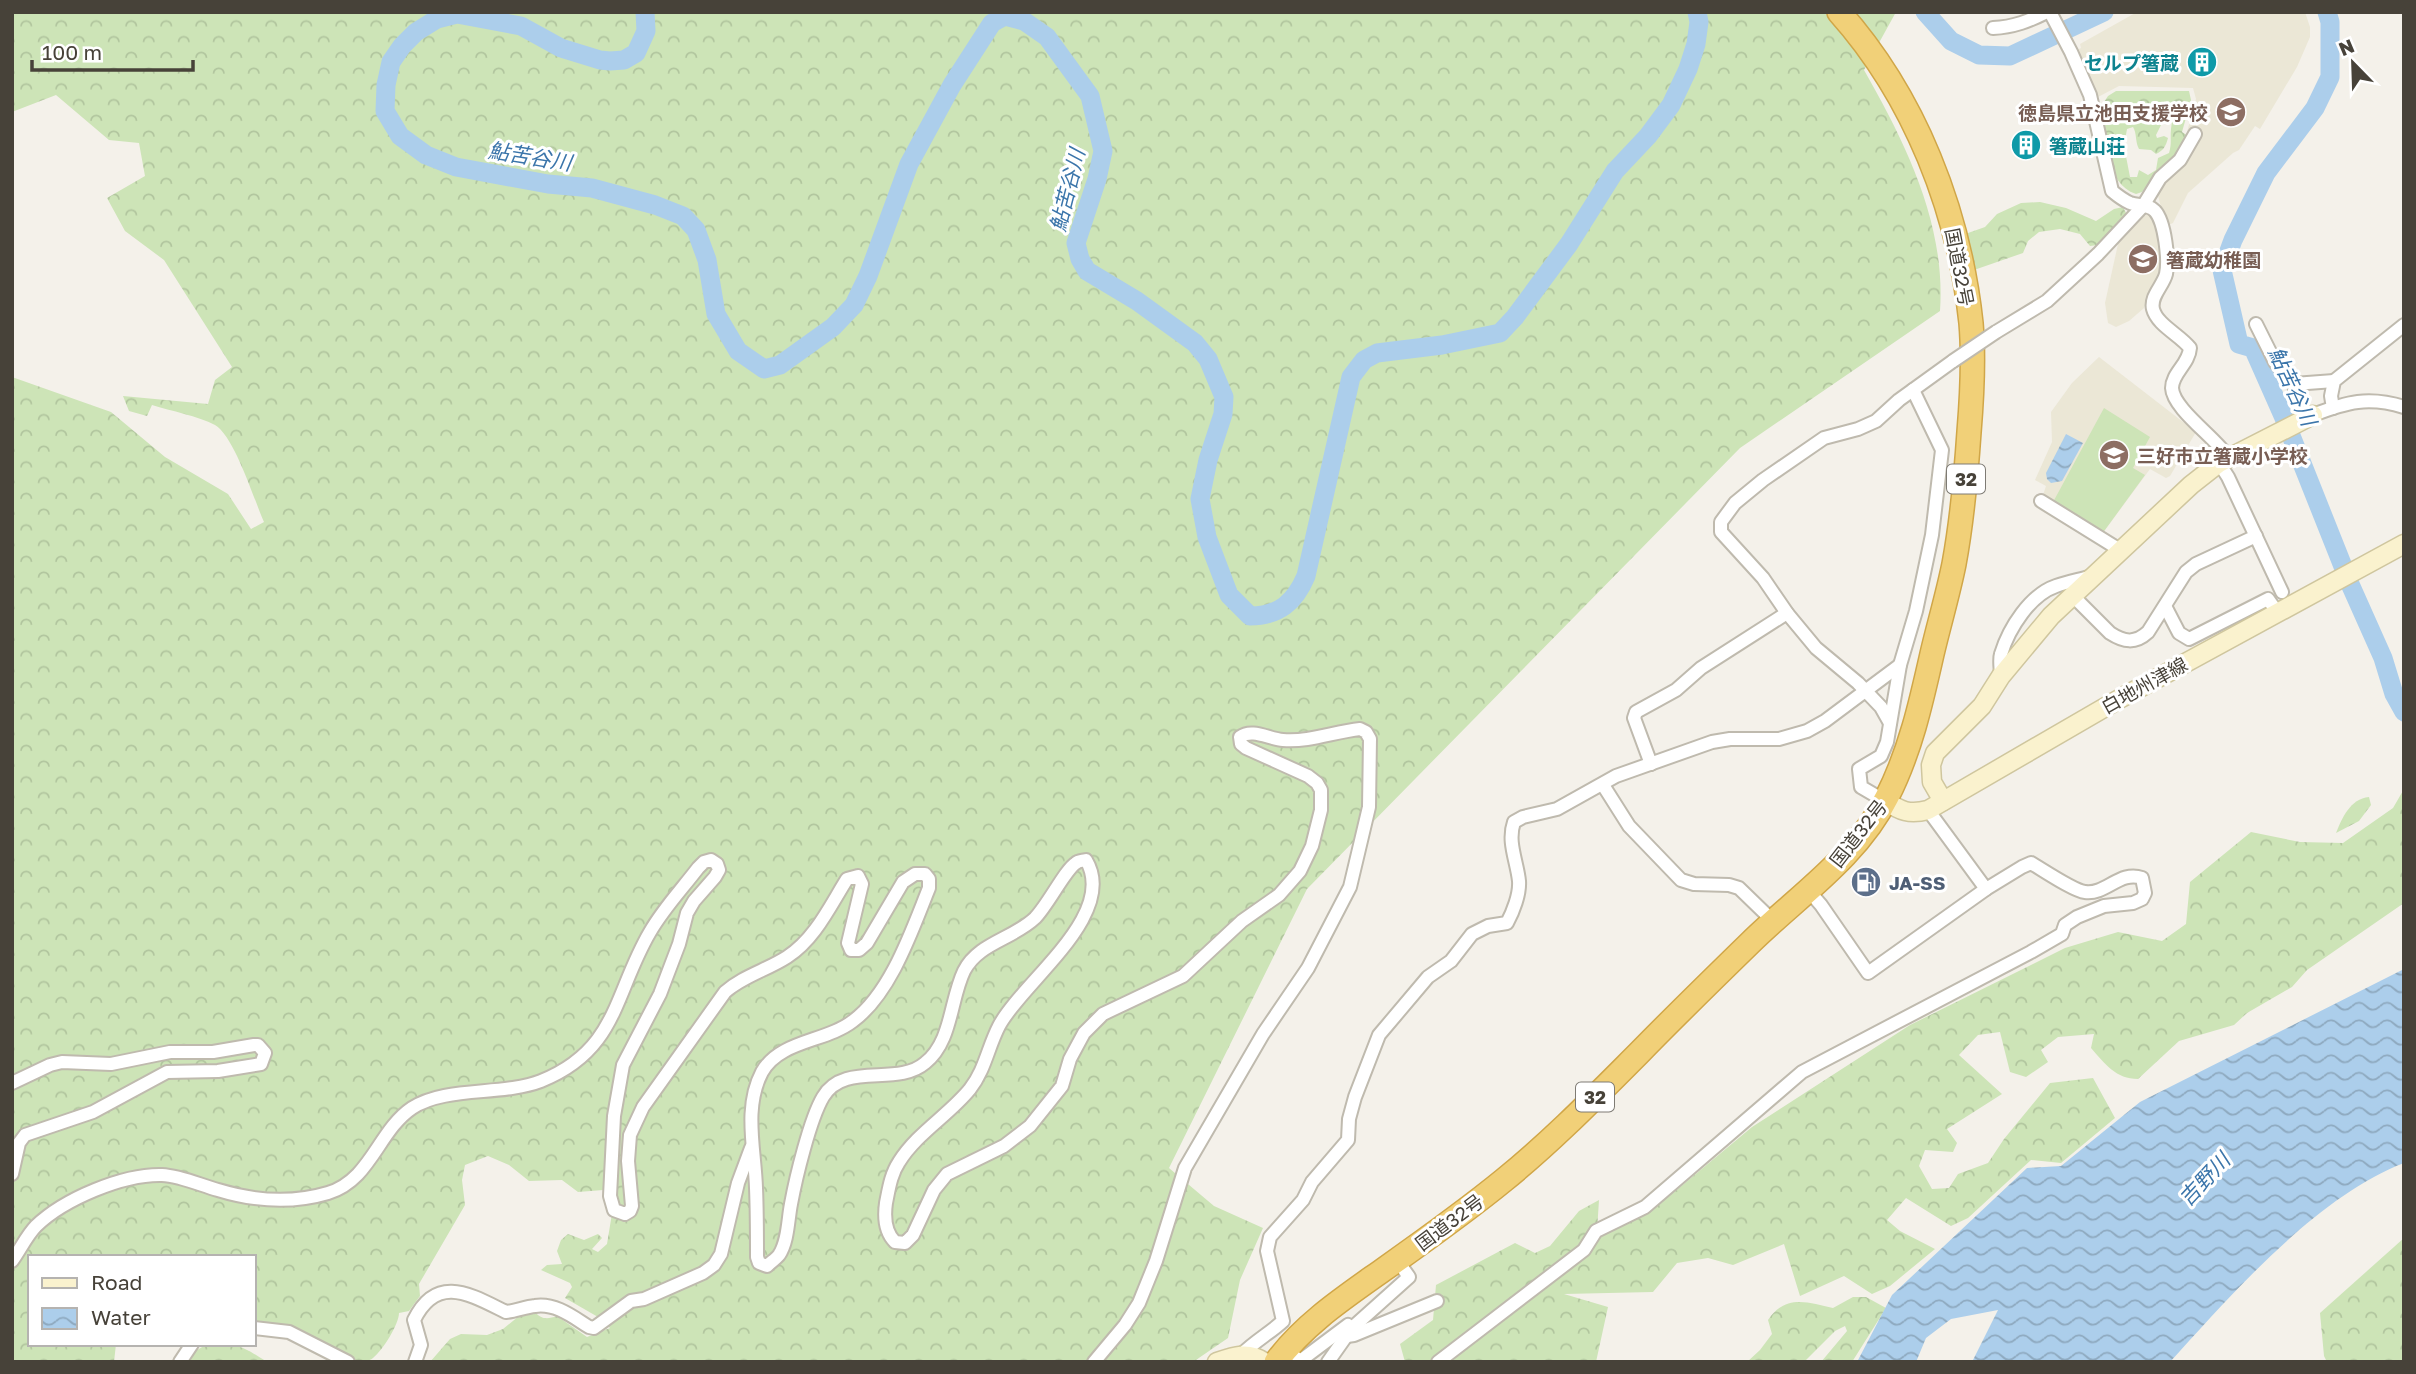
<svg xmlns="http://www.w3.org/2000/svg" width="2416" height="1374" font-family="'Golos Text','Noto Sans JP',sans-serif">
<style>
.education{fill:#ebe7d6}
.forest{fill:url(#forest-crowns);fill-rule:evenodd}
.pitch{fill:#cde4b7}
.water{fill:url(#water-waves)}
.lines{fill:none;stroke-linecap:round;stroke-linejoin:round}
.river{stroke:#acceeb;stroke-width:19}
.street-casing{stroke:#bfbaae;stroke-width:16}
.secondary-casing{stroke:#cfc69e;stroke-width:21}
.highway-casing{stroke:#d0a648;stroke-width:26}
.street{stroke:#fff;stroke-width:12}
.secondary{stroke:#faf2ce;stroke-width:18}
.highway{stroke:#f1d078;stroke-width:23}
.street-bridge-casing{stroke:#bfbaae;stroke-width:16;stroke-linecap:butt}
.street-bridge{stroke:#fff;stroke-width:12}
.labels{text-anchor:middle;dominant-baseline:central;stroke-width:6;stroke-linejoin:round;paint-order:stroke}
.shield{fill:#fff;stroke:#7e7b74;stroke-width:2}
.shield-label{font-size:18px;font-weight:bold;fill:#474239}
.culture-label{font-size:19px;font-weight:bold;fill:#0d838f;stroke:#fff;text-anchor:end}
.education-label{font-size:19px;font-weight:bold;fill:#785e54;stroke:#fff;text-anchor:start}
.street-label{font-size:19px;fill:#474239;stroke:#fff}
.service-label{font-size:19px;font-weight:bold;fill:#4e5e75;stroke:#fff;text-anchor:start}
.water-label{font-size:21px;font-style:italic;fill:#3b75aa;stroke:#fff}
</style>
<defs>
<pattern id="forest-crowns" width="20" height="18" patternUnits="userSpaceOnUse" patternTransform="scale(1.75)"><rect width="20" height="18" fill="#cde4b7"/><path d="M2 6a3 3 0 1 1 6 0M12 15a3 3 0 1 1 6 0" fill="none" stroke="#b1c59e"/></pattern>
<pattern id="water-waves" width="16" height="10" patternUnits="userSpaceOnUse" patternTransform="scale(1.75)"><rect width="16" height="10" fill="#acceeb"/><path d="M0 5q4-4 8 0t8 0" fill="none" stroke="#8ea9bf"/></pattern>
</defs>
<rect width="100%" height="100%" fill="#f4f1ea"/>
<g class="education">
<path d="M2137 12H2305L2310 27V37L2297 67 2260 129 2255 126 2239 150 2233 153 2188 193 2173 223 2166 226 2157 192 2200 134 2187 132 2196 99 2193 88 2119 86 2098 97 2077 50 2081 48 2080 44Z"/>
<path d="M2149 214 2153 216 2160 236 2162 262 2159 274 2144 308 2129 321 2116 327 2108 323 2105 303 2118 244 2144 216Z"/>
<path d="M2099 357 2196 432 2170 476 2166 478 2150 469 2102 534 2042 498 2046 486 2035 480 2052 442 2051 412 2072 383Z"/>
</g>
<g class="forest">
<path d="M12 12H1896L1864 70C1906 144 1946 224 1940 311L1740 448 1307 889 1169 1168 1214 1206 1263 1228 1240 1280 1228 1338 1193 1362H430L450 1339 461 1334 487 1335 503 1329 519 1316 535 1312C542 1320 548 1319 557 1316L587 1337 610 1328 598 1317 565 1298 572 1287 570 1283 541 1270 547 1265 562 1264 557 1251 561 1240 568 1234 584 1240 598 1234 602 1238 592 1249 598 1252 607 1244 616 1189 578 1192 562 1180 529 1181 509 1165 488 1156 465 1165 462 1180 465 1205 419 1284 420 1296 409 1311 399 1313C399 1324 383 1350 373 1358 369 1362 362 1360 356 1360L291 1329 254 1323V1257H30V1344H116L114 1362H12V377L111 412 165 457 228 494 251 529 264 522C254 500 235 437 215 425 198 416 171 411 152 405L147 416 129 411 123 396 208 404 215 380 232 367 164 260 125 231 107 198 145 176 139 143 109 140 56 95 12 112Z"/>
<path d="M2116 91H2189L2191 100 2182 132 2188 136 2175 156 2157 173 2142 192 2136 194C2105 184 2105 135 2100 108L2108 96ZM2160 106H2174C2174 115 2172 121 2171 129 2170 138 2172 143 2169 153L2158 158 2156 170 2148 175 2139 170 2137 177H2130L2124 146 2127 129 2133 127C2137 133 2135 142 2139 149L2151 150 2156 154C2163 151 2166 146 2168 138L2164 136 2157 138 2156 135 2162 123 2156 117Z"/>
<path d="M2040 202 2066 208 2096 221 2114 209 2123 207 2127 215 2098 245 2090 246 2080 234 2060 229 2039 232 2028 241 2023 253 1974 270 1965 237 1968 233 1985 227 1997 214 2021 203Z"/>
<path d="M2404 789V903L2307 970 2292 987 2247 1013 2234 1025 2179 1041 2138 1079C2116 1079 2105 1064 2091 1048L2094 1034 2058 1037 2041 1050 2048 1062 2026 1077 2010 1072 2000 1032 1978 1035 1959 1055 2002 1094 1947 1129 1957 1143 1953 1152 1925 1150 1919 1166 1932 1189 1949 1188 1958 1174 1988 1163 2004 1139 2050 1083 2093 1078 2115 1118 2061 1163 2031 1160 1968 1218 1951 1226 1906 1198 1887 1220 1900 1231 1935 1249 1890 1286 1872 1294 1844 1276 1800 1296 1784 1244 1733 1265 1708 1258 1677 1263 1653 1292 1564 1294 1608 1307 1596 1362H1405L1400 1344 1433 1320 1436 1285 1515 1243 1535 1253 1550 1246 1579 1211 1599 1200 1597 1231 1673 1193 1752 1127 1910 1025 2065 948 2118 932 2162 941 2186 924 2190 882 2251 832 2300 842 2343 843 2393 808Z"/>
<path d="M2369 797 2371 805 2359 821 2336 833C2342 818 2350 799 2369 797Z"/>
<path d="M2404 1238V1362H2327L2324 1356 2320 1313Z"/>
<path d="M1853 1297H1866L1886 1308 1852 1362H1821L1847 1331 1845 1326 1835 1331 1804 1362H1747L1760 1350 1772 1334 1768 1320C1785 1294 1808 1302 1833 1308Z"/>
<path d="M207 1344C238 1344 241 1345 267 1362H190L194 1352Z"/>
</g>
<path class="pitch" d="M2104 408 2150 437 2133 468 2145 475 2102 534 2052 504Z"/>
<g class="water">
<path d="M2066 434 2083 443 2062 481 2051 483 2047 479 2046 473Z"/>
<path d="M2404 969V1163C2316 1197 2233 1293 2170 1362H1972L1998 1310 1951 1319 1926 1338 1916 1362H1857L1892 1295 2027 1168 2061 1166 2140 1102Z"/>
</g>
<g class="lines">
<g class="river">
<path d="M645 12 646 31 636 53 624 60 610 61 600 60 561 48 521 26 457 14 437 19 416 32 402 46 391 62 386 85 385 111 400 136 426 155 456 167 548 184 592 188 655 205 683 216 696 230 707 260 716 314 738 351 764 369 780 365 833 327 854 305 868 276 909 164 952 85 992 23 1005 16 1024 21 1047 37 1090 96 1103 151 1097 179 1076 243 1080 259 1087 271 1137 301 1195 343 1208 359 1224 397 1223 414 1208 460 1200 499 1207 537 1229 595 1250 616C1279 616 1295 602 1306 576L1351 377 1364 360 1377 353 1442 345 1500 333 1515 317 1569 244 1615 171 1648 136 1671 105 1688 69 1696 44 1699 22 1697 12"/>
<path d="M1925 12 1951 41 1979 55 2010 56 2104 12"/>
<path d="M2327 12 2330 22V77L2315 108 2266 173 2233 240 2222 270 2239 344 2253 348 2284 418 2350 584 2383 658 2394 694 2404 712"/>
</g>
<g class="street-casing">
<g id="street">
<path d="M2050 12 2071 52 2090 95 2112 191C2118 196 2123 200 2130 203 2138 206 2149 204 2155 211 2165 222 2169 260 2166 274 2163 286 2150 296 2153 309 2157 325 2180 335 2190 348 2189 364 2172 373 2172 388 2173 409 2216 438 2228 457"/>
<path d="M1993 28C2014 27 2029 21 2047 12"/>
<path d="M2256 324 2275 362 2294 384 2334 381"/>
<path d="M1996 332 2047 301 2098 254 2143 206 2160 178 2180 160 2195 134"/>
<path d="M2294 384 2297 401"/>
<path d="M2333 408 2331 396 2334 381 2404 325"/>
<path d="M2313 415C2347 402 2368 396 2404 407"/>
<path d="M2219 463 2228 477 2282 592"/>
<path d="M2041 501 2120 550"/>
<path d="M2072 595 2110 633C2124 642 2135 644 2148 632L2186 572 2196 564 2256 536"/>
<path d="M2165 606 2179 633 2189 639 2268 599 2277 612"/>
<path d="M2001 676C2001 669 1999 660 2001 654 2009 628 2030 595 2056 586 2067 582 2078 580 2089 577"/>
<path d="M1890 723 1881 707 1858 683 1816 648 1787 613 1763 578 1721 532V522L1735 503 1763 480 1824 438 1858 429 1876 421 1899 400 1953 361"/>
<path d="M1651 764 1634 718 1636 712 1676 690 1701 668 1787 613"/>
<path d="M1603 785 1629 826 1681 880 1694 884 1729 885 1739 888 1773 921"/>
<path d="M1885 801 1861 787 1859 769 1881 756 1887 742 1900 665 1916 611 1932 535 1942 450 1913 390"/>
<path d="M1808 890 1821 905 1868 973 1986 889"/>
<path d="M12 1083 50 1065 62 1062 111 1064 170 1052H213L254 1045H258L265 1053 261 1064 218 1071 167 1072 93 1112 25 1135 19 1143 12 1174"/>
<path d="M12 1261C20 1250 27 1235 36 1226 64 1199 123 1174 162 1175 181 1176 200 1185 218 1190 254 1201 291 1204 328 1193 371 1180 378 1131 412 1108 445 1086 502 1096 541 1081 618 1050 614 993 650 932 663 909 682 889 698 868L704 862 711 860 717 864 719 870 715 877 694 901 687 913 679 944 660 994 623 1065 614 1116 610 1196 614 1210 625 1214 630 1211 632 1206 628 1161 630 1135 643 1107 725 992C743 976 767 970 787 957 815 939 830 906 847 879L858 876 862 884 848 943 851 950H859L867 943 903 882 915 874H925L929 879V888C912 930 891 993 853 1021 826 1042 780 1040 762 1072 743 1108 755 1150 756 1188 757 1211 757 1234 757 1257L759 1263 767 1266C771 1262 776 1259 779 1255 788 1242 788 1219 791 1204 796 1177 810 1119 823 1097 844 1061 897 1087 925 1063 952 1042 950 1000 964 971 978 943 1013 939 1035 918 1048 905 1065 870 1076 863 1078 861 1082 861 1086 860 1119 915 1022 982 999 1026 988 1047 985 1070 970 1089 949 1115 917 1133 899 1162 891 1174 889 1188 886 1203 884 1217 885 1232 895 1242L905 1243 913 1235 934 1190 947 1174 1004 1146 1030 1126 1062 1086 1070 1059 1084 1033 1103 1014 1183 976 1242 921 1279 895 1300 871 1312 846 1321 810V790L1317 783 1308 776 1246 748 1241 744 1240 737C1252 728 1269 739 1283 740 1310 742 1333 732 1360 729L1366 732 1370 739 1369 807 1350 887 1308 968 1263 1034 1185 1168 1156 1261 1139 1303 1125 1325 1094 1362"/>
<path d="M254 1328 289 1332 348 1362"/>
<path d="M1347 1336 1354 1335 1437 1301"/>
<path d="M1286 1349 1300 1361 1348 1325 1352 1328"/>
<path d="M1242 1354C1255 1341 1270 1333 1283 1321L1267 1251 1270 1237 1303 1200 1312 1182 1348 1140 1349 1119 1355 1097 1379 1035 1428 977 1451 961 1472 934 1488 926 1507 923C1513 912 1520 894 1519 881 1517 861 1507 842 1514 822L1523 817 1557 809 1616 776 1712 742 1730 739H1779L1807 731 1825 721 1900 665"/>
<path d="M180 1362 192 1344"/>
<path d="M415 1362 421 1345 414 1320C437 1273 471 1295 506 1312 516 1311 525 1307 535 1306 556 1303 573 1317 589 1327L594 1328 631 1301 644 1299 703 1273 714 1265 721 1254 738 1183 751 1148"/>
<path d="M1328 1362 1352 1328 1409 1277 1397 1260"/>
<path d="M1438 1362 1584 1250 1596 1231 1645 1207 1802 1072 2031 952 2062 934 2065 925 2077 917 2104 906 2133 903 2142 899 2145 893 2142 878C2120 870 2106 895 2085 892 2074 891 2043 870 2031 863L2022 867 1986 889 1928 810"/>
</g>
</g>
<g class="secondary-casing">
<g id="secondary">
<path d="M1885 801C1901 811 1909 815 1928 810L2121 698 2404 544"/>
<path d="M1943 801 1932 782 1931 765 1935 753 1982 706 2001 676 2051 616 2191 485 2219 463 2313 415"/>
<path d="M1217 1362C1234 1356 1248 1351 1264 1362"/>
</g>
</g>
<g class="highway-casing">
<path id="highway" d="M1276 1362C1304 1324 1345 1297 1383 1270 1424 1241 1465 1212 1504 1180 1552 1141 1594 1098 1638 1054 1675 1016 1713 979 1751 942 1797 897 1858 856 1887 797 1910 752 1921 703 1932 654 1939 624 1948 594 1954 564 1962 521 1966 476 1969 432 1972 396 1974 358 1971 323 1959 211 1915 97 1839 12"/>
</g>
<use href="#street" class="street"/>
<use href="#secondary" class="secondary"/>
<use href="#highway" class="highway"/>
<g class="street-bridge-casing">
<path id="street-bridge" d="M1953 361 1996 332"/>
</g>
<use href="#street-bridge" class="street-bridge"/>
</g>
<defs>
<g id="building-disc" transform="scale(1.575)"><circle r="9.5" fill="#0f9aa8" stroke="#fff"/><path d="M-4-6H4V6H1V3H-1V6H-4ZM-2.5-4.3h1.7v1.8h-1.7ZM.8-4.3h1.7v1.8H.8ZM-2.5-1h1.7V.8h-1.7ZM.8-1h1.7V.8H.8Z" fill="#fff"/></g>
<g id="school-disc" transform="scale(1.575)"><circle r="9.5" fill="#8d6e63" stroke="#fff"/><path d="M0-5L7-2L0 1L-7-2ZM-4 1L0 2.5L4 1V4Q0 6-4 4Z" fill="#fff"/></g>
<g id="fuel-disc" transform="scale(1.575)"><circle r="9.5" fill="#5c6f8a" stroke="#fff"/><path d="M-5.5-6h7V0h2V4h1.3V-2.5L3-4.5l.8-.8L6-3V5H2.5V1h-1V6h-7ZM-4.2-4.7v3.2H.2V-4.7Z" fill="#fff"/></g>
</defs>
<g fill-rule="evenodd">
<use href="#building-disc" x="2202" y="62"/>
<use href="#school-disc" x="2231" y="112"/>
<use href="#building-disc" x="2026" y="145"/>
<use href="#school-disc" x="2143" y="259"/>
<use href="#school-disc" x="2114" y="455"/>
<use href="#fuel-disc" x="1866" y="882"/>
</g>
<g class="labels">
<g class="shield">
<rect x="1947" y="464.5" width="38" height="29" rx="5"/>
<rect x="1576" y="1082.5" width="38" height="29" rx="5"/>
</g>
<g class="shield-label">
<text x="1966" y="479">32</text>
<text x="1595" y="1097">32</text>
</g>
<g class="culture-label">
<text x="2179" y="62">セルプ箸蔵</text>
<text x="2049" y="145" text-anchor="start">箸蔵山荘</text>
</g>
<g class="education-label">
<text x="2208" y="112" text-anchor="end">徳島県立池田支援学校</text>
<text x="2166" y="259">箸蔵幼稚園</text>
<text x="2137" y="455">三好市立箸蔵小学校</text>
</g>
<g class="street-label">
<text transform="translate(1960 267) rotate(79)">国道32号</text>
<text transform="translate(2144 685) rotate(-29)">白地州津線</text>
<text transform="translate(1858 833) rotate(-52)">国道32号</text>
<text transform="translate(1449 1222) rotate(-37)">国道32号</text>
</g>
<g class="service-label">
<text x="1889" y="882">JA-SS</text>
</g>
<g class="water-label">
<text transform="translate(530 156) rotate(9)">鮎苦谷川</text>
<text transform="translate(1067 190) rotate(-76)">鮎苦谷川</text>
<text transform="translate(2293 386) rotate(65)">鮎苦谷川</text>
<text transform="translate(2204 1179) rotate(-47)">吉野川</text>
</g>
</g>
<rect width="2416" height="1374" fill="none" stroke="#474239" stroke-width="28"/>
<rect x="28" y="1255" width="228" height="91" fill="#ffffff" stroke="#b5b3b0" stroke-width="2"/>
<rect x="42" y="1278" width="35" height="10" fill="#faf2ce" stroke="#b5b3b0" stroke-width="2"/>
<text x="91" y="1290" font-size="21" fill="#474239">Road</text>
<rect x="42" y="1308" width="35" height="21" fill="url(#water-waves)" stroke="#b5b3b0" stroke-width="2"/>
<text x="91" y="1325" font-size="21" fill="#474239">Water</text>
<g transform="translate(2353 63) rotate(337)" stroke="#ffffff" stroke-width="5" paint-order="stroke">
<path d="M0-5L12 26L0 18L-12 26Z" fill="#474239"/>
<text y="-10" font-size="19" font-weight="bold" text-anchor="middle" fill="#474239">N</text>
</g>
<path d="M32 60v10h161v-10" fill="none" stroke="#474239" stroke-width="3.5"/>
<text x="42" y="60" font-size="21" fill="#474239" stroke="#ffffff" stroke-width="5" paint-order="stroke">100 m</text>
</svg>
